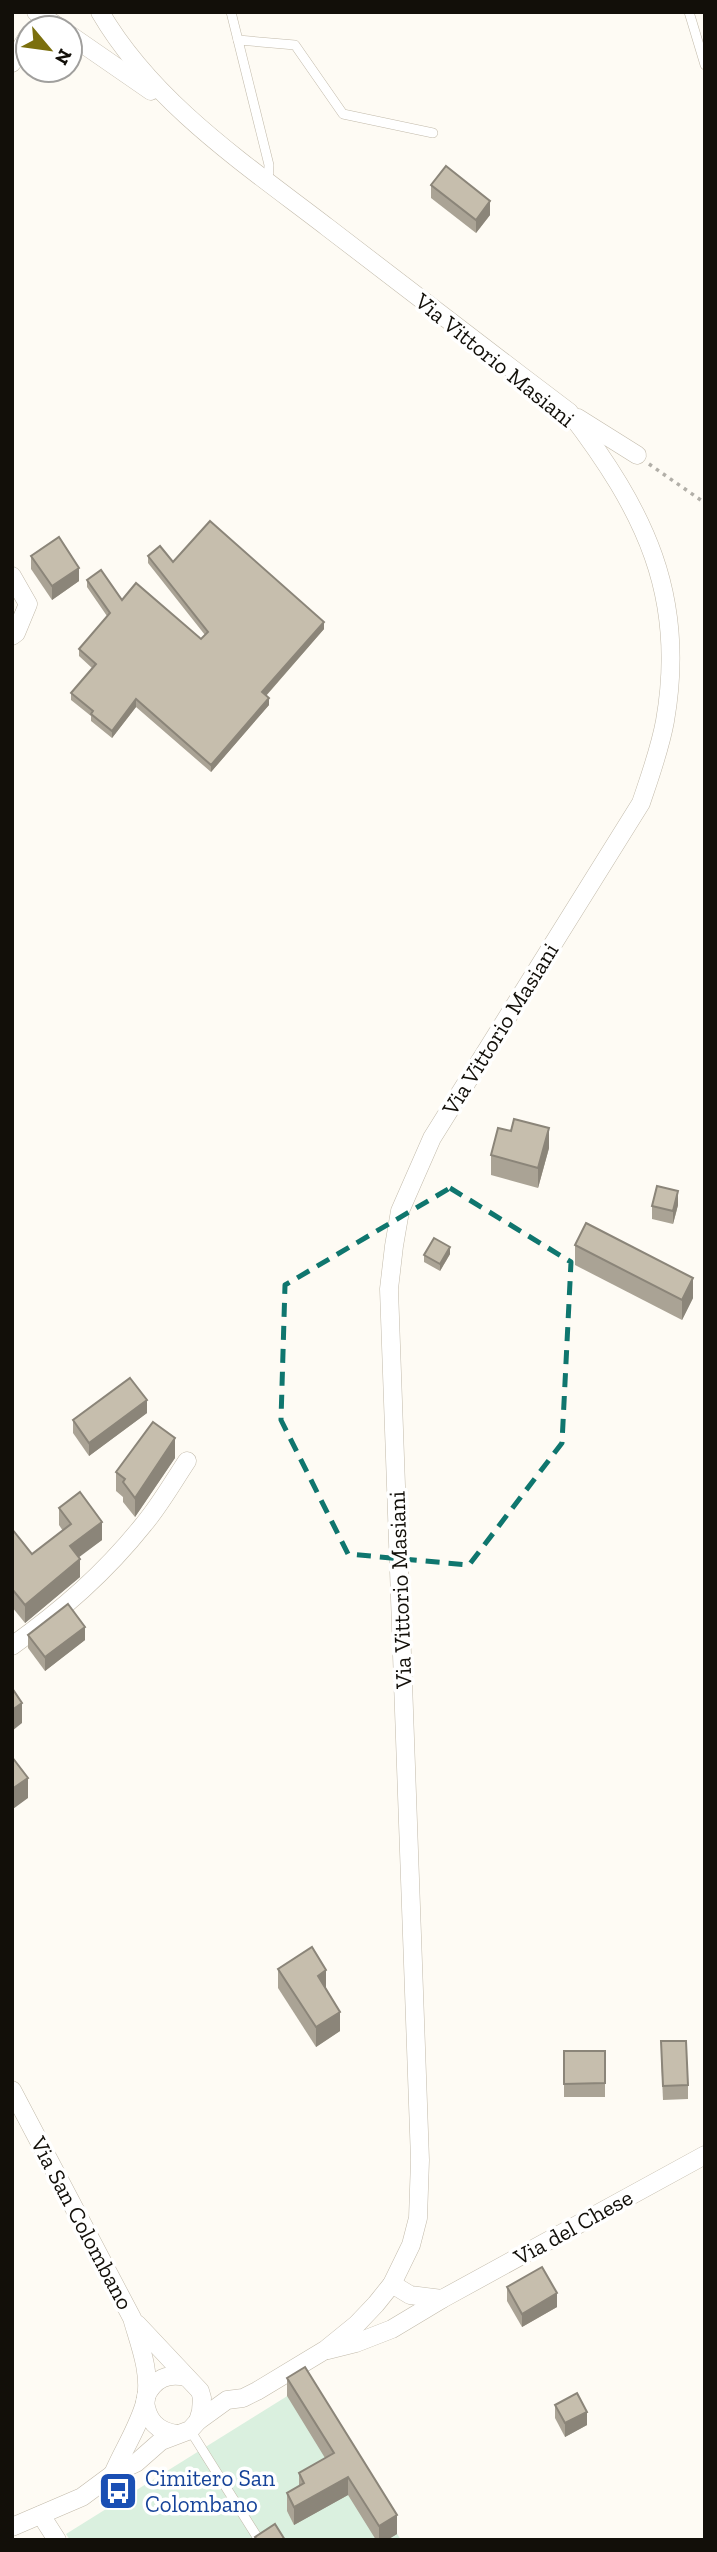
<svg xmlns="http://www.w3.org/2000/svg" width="717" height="2552" font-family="'Zilla Slab',serif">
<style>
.green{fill:#daf0df}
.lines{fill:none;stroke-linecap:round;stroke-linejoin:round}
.service-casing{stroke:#c2baaa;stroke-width:10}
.minor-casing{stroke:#c2baaa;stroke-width:19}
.path{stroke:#b2afa8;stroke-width:3.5;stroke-dasharray:3.5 5;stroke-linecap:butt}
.service{stroke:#fff;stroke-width:9}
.minor{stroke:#fff;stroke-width:18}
.wall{fill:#aaa395}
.shaded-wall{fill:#8b8579}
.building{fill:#c6bead;stroke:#8b8579;stroke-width:2}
.marked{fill:none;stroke:#0f766e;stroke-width:5;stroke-dasharray:14 9;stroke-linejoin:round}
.labels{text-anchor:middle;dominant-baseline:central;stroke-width:7;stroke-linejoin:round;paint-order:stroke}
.street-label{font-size:23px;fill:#120f09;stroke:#fff}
.transit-label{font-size:23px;fill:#164399;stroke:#fff;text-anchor:start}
</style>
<rect width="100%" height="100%" fill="#fefbf4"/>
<path class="green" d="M305 2385 401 2540H70L66 2534Z"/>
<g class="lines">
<g class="service-casing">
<g id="service">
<path d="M231 12 269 165 268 182"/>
<path d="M689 12 705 65"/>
<path d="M238 40 295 45 343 114 433 133"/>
<path d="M190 2430 259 2540"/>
</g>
</g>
<g class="minor-casing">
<g id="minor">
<path d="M36 12 60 28"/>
<path d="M100 12C153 103 245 164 327 227 408 289 488 351 569 412 644 510 687 595 665 721 660 749 650 776 641 803L432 1138 400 1211 394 1246 389 1289 420 2160 418 2218 411 2245 392 2284 376 2304 357 2324 325 2350 257 2391 243 2398 227 2400 198 2421"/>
<path d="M70 35 151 91"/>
<path d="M12 63 28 36"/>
<path d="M578 418 637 455"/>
<path d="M12 576 28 604 16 633 12 636"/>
<path d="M12 1646C62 1610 105 1573 144 1524 160 1505 173 1482 187 1461"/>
<path d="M12 2090 132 2318C139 2343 151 2372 146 2399 140 2425 123 2450 113 2474"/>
<path d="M392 2284 410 2295 442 2299"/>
<path d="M328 2350 356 2343 392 2329 442 2299 705 2155"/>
<path d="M146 2396C155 2378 168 2373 186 2377"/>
<path d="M145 2401C147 2420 157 2431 176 2434"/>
<path d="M41 2515 57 2540"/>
<path d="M12 2527 82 2497 113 2474 136 2463 161 2441 190 2430 198 2421 201 2411 202 2398 200 2391 137 2324"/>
</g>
</g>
<path class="path" d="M649 464 705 503"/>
<use href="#service" class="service"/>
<use href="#minor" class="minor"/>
</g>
<g class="wall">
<path d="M431 185 490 215 476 233 431 198Z"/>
<path d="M31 556 79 581 52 600 31 569Z"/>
<path d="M148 556 173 562 324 629 266 696 269 705 211 772 136 707 112 738 91 721V716L71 700V693L92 668 79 656V649L107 616 87 587V580L122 600 201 639 205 635 148 563Z"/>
<path d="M549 1148 538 1188 491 1175V1155Z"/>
<path d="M678 1205 673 1224 652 1219V1206Z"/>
<path d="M575 1245 693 1298 682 1320 575 1265Z"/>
<path d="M450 1254 440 1271 424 1262V1255Z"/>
<path d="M147 1413 89 1456 73 1433V1420Z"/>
<path d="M175 1458 135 1517 123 1502V1497L116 1491V1472Z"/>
<path d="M59 1508 102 1540 78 1557 80 1577 25 1623 12 1607V1529L32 1554 63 1531 59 1525Z"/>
<path d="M28 1635 85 1640 45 1671 28 1648Z"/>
<path d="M278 1969 326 1990 340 2031 316 2047 278 1988Z"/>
<rect x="564" y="2051" width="41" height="46"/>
<path d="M661 2055 688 2085V2099L663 2100Z"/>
<path d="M507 2287 557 2307 522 2327 507 2301Z"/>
<path d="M287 2378 397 2534 387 2540H376L348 2495 294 2525 287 2511V2493L299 2486V2473L325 2458 287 2396Z"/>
<path d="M555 2405 587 2425 565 2437 555 2418Z"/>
</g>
<g class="shaded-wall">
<path d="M490 201V215L476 233V220Z"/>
<path d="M79 568V581L52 600V586Z"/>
<path d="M324 622V629L262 700V692Z"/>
<path d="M269 698V705L211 772V765Z"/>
<path d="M136 699V707L112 738V731Z"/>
<path d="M549 1128V1148L538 1188V1168Z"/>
<path d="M678 1191V1205L673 1224V1211Z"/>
<path d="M450 1247V1254L440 1271V1264Z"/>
<path d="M693 1278V1298L682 1320V1300Z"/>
<path d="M147 1400V1413L89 1456V1443Z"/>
<path d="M175 1438V1458L135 1517V1498Z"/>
<path d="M102 1522V1540L70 1564V1546Z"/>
<path d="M80 1559V1577L25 1623V1605Z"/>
<path d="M85 1627V1640L45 1671V1657Z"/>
<path d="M22 1703V1723L12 1731V1710Z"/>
<path d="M28 1778V1798L13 1809 12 1820V1789Z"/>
<path d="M326 1970V1990L318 1976Z"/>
<path d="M340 2012V2031L316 2047V2027Z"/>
<path d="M557 2293V2307L522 2327V2314Z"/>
<path d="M587 2412V2425L565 2437V2423Z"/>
<path d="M348 2477V2495L294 2525V2507Z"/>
<path d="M397 2515V2534L387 2540H379V2526Z"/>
</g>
<g class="building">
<path d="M446 166 490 201 476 220 431 185Z"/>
<path d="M210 521 324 622 262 692 269 698 211 765 136 699 112 731 91 714 93 711 71 693 96 664 79 649 110 613 87 580 101 570 122 600 136 583 201 639 208 632 148 556 160 546 173 562Z"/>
<path d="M59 537 79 568 52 586 31 556Z"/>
<path d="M514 1119 549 1128 538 1168 491 1155 498 1128 511 1131Z"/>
<path d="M657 1186 678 1191 673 1211 652 1206Z"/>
<path d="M586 1223 693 1278 682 1300 575 1245Z"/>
<path d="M434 1238 450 1247 440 1264 424 1255Z"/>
<path d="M130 1378 147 1400 89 1443 73 1420Z"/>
<path d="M153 1422 175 1438 135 1498 123 1482 125 1479 116 1472Z"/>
<path d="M80 1492 102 1522 70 1546 80 1559 25 1605 12 1589V1529L32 1554 71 1524 59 1508Z"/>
<path d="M68 1604 85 1627 45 1657 28 1635Z"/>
<path d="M12 1688 22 1703 12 1710Z"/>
<path d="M12 1757 28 1778 12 1789Z"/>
<path d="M312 1947 326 1970 318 1976 340 2012 316 2027 278 1969Z"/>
<path d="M661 2041H686L688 2085 663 2086Z"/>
<path d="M564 2051H605V2083L564 2084Z"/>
<path d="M542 2267 557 2293 522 2314 507 2287Z"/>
<path d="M305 2367 397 2515 379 2526 348 2477 294 2507 287 2493 304 2483 299 2473 334 2453 287 2378Z"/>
<path d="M577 2393 587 2412 565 2423 555 2405Z"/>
<path d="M275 2524 285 2540H257L255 2537Z"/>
</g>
<path class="marked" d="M450 1188 571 1262 562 1443 469 1565 348 1554 281 1420 285 1285Z"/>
<defs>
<g id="bus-square" transform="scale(2.0125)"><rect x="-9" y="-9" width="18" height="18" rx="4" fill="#1a4fb4" stroke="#fff"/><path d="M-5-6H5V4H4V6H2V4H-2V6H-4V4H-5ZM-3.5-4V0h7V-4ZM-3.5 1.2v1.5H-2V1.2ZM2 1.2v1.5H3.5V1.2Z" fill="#fff"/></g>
</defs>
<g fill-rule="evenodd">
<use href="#bus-square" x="118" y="2491"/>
</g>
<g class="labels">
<g class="street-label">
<text transform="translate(495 360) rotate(39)">Via Vittorio Masiani</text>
<text transform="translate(500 1029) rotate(-58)">Via Vittorio Masiani</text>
<text transform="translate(400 1590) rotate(-92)">Via Vittorio Masiani</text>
<text transform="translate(82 2223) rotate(62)">Via San Colombano</text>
<text transform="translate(573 2227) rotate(-29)">Via del Chese</text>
</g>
<g class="transit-label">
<text x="145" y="2478">Cimitero San<tspan x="145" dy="26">Colombano</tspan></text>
</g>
</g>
<rect width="717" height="2552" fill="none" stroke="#120f09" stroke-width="28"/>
<g transform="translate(49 49) rotate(119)"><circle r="33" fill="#ffffff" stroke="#a09f9d" stroke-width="2"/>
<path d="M0-5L12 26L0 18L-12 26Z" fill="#7b6f0d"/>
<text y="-10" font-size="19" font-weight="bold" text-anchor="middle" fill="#120f09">N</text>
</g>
</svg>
